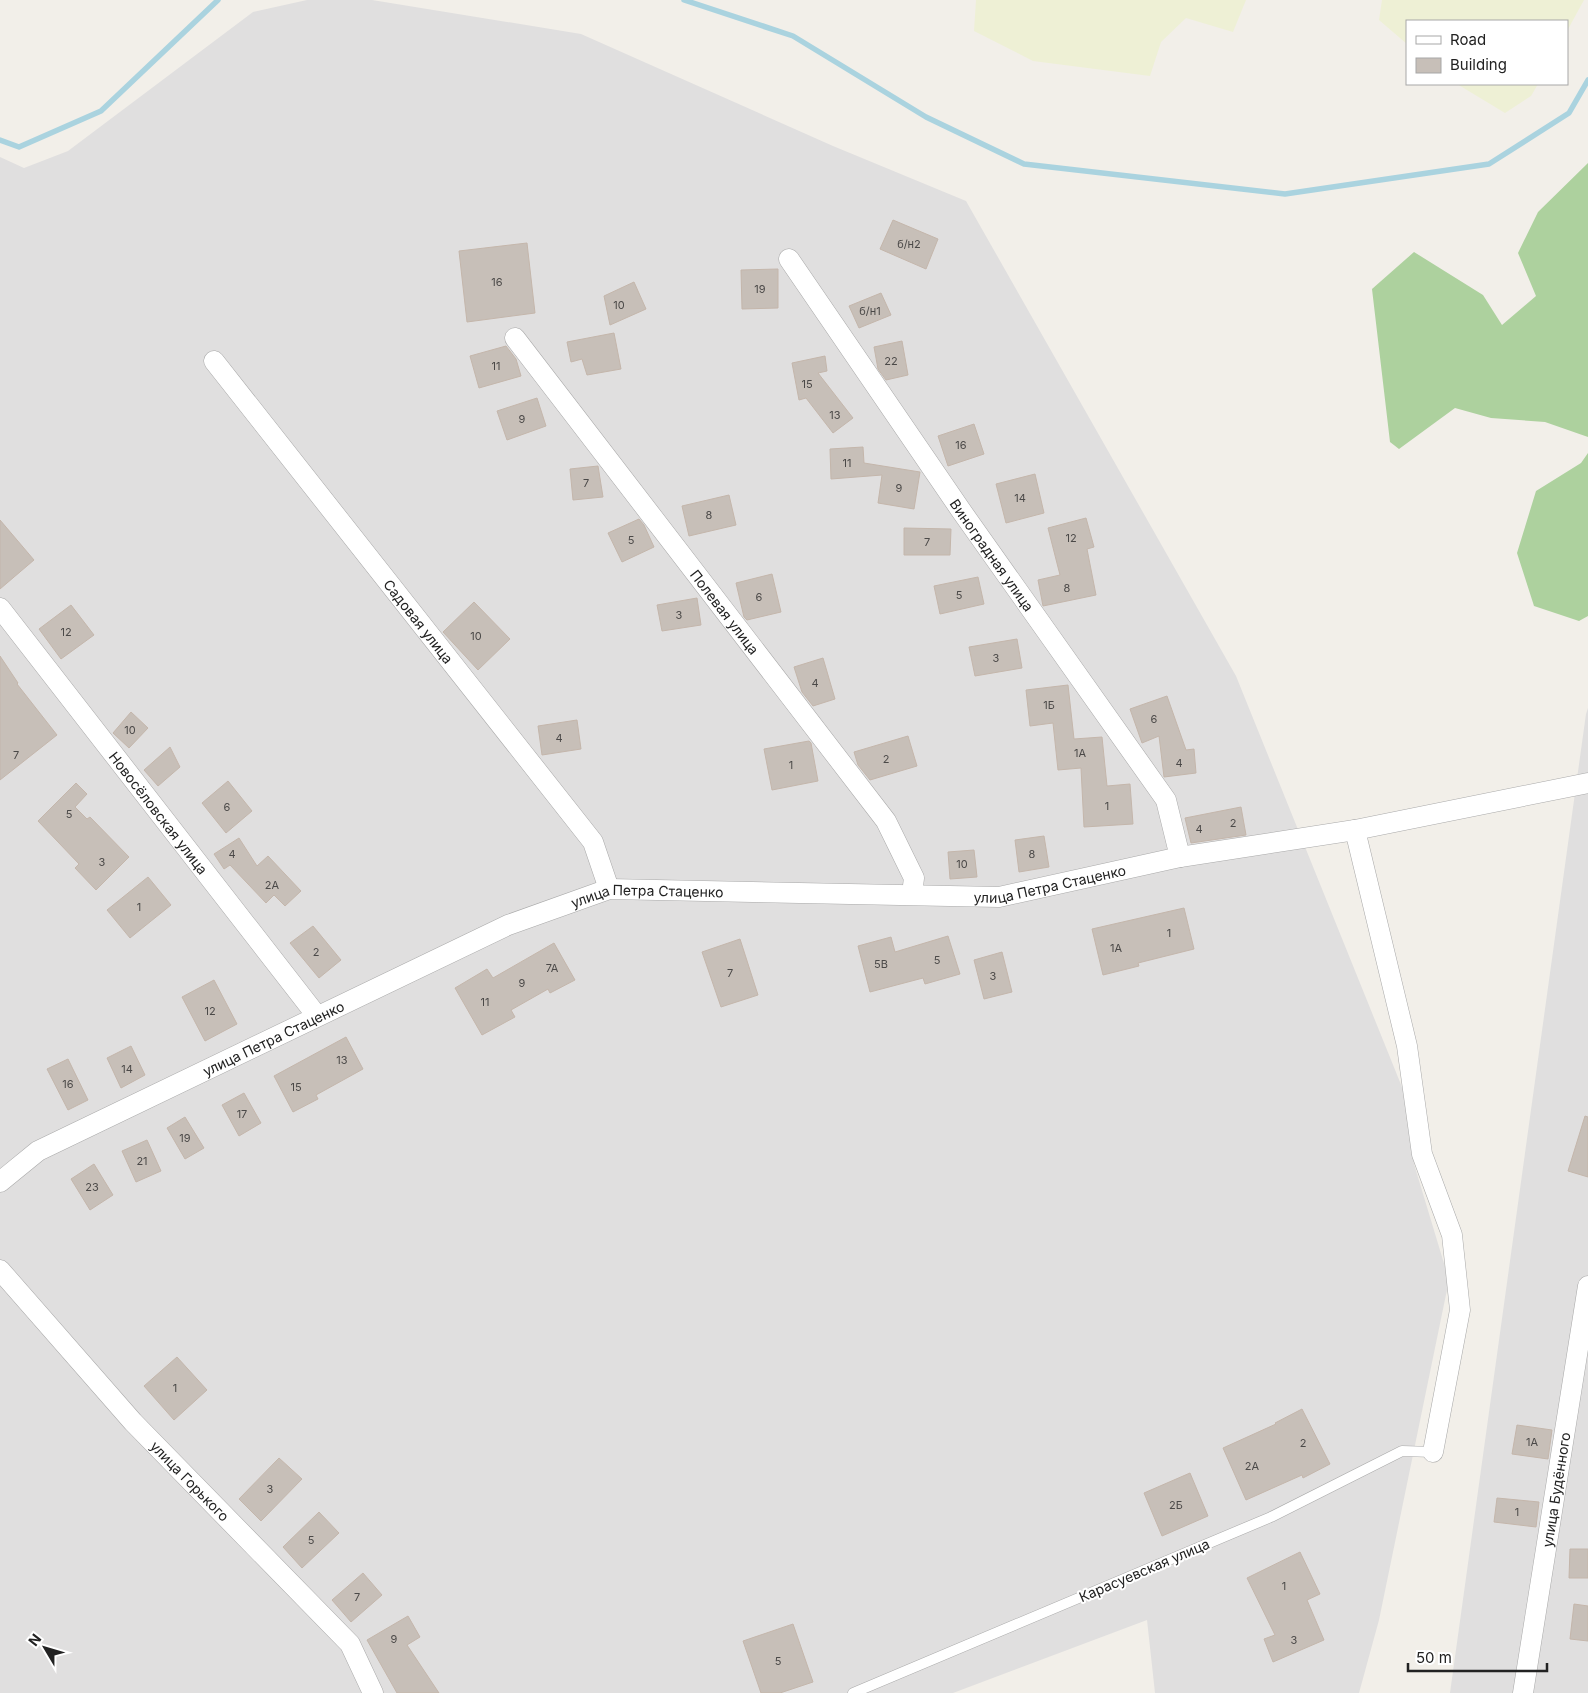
<svg xmlns="http://www.w3.org/2000/svg" width="1588" height="1693" font-family="Inter,sans-serif">
<style>
.residential{fill:#e0dfdf}
.farmland{fill:#eef0d5}
.forest{fill:#add19e}
.lines{fill:none;stroke-linecap:round;stroke-linejoin:round}
.stream{stroke:#aad3df;stroke-width:5.5}
.building{fill:#c7bfb8;stroke:#c4b6ab}
.service-casing{stroke:#a9a9a9;stroke-width:11}
.minor-casing{stroke:#a9a9a9;stroke-width:21}
.service{stroke:#fff;stroke-width:10}
.minor{stroke:#fff;stroke-width:20}
.labels{text-anchor:middle;dominant-baseline:central;stroke-width:4;stroke-linejoin:round;paint-order:stroke}
.number-label{font-size:11px;fill:#4b4948}
.street-label{font-size:14px;fill:#222;stroke:#fff}
</style>
<rect width="100%" height="100%" fill="#f2efe9"/>
<g class="residential">
<path d="M307 0H372L581 34 833 146 966 201 1236 676 1406 1097 1414 1164 1449 1280 1379 1620 1359 1693H1155L1147 1620 953 1693H0V157L24 168 68 151 253 12Z"/>
<path d="M1588 708V1693H1450L1586 714Z"/>
</g>
<g class="farmland">
<path d="M976 0H1246L1233 32 1186 18 1161 42 1150 76 1033 61 974 31Z"/>
<path d="M1382 0H1584L1567 31V21H1407V44L1379 20Z"/>
<path d="M1457 84H1538L1531 96 1505 113Z"/>
</g>
<g class="forest">
<path d="M1588 163V437L1545 422 1491 418 1455 408 1399 449 1390 442 1372 289 1414 252 1483 295 1502 325 1536 296 1518 253 1538 212Z"/>
<path d="M1588 453V616L1579 621 1534 606 1517 553 1536 491 1581 463Z"/>
</g>
<g class="lines">
<g class="stream">
<path d="M684 0 793 36 926 117 1024 164 1285 194 1489 164 1569 113 1588 80"/>
<path d="M0 140 19 147 101 111 218 0"/>
</g>
</g>
<g class="building">
<path d="M893 220 938 239 926 269 880 249Z"/>
<path d="M527 243 535 313 467 322 459 251Z"/>
<path d="M778 269V308L742 309 741 270Z"/>
<path d="M634 282 646 309 610 325 604 296Z"/>
<path d="M881 293 891 315 859 328 849 306Z"/>
<path d="M614 333 621 369 587 375 582 359 571 362 567 342Z"/>
<path d="M902 341 908 375 886 380 878 369 874 347Z"/>
<path d="M506 346 516 359 521 376 479 388 470 356Z"/>
<path d="M825 356 827 371 818 373 853 418 833 433 806 398 799 400 792 363Z"/>
<path d="M537 398 546 426 507 440 497 411Z"/>
<path d="M974 424 984 454 948 466 938 436Z"/>
<path d="M863 447 864 463 920 472 914 509 878 503 882 475 831 479 830 449Z"/>
<path d="M598 466 603 497 573 500 570 469Z"/>
<path d="M1035 474 1044 513 1006 523 996 484Z"/>
<path d="M729 495 736 525 689 536 682 506Z"/>
<path d="M1086 518 1094 547 1087 549 1096 595 1043 606 1038 580 1060 575 1048 528Z"/>
<path d="M639 519 644 525 654 547 622 562 608 533Z"/>
<path d="M0 520 34 560 0 589Z"/>
<path d="M904 528 951 529 950 555H904Z"/>
<path d="M772 574 781 612 747 620 744 617 736 583Z"/>
<path d="M978 577 984 604 940 614 934 586Z"/>
<path d="M697 598 701 625 662 631 657 605Z"/>
<path d="M474 602 510 639 478 670 443 632Z"/>
<path d="M71 605 94 635 61 659 39 629Z"/>
<path d="M1017 639 1022 668 975 676 969 647Z"/>
<path d="M0 656 18 683 17 684 57 735 0 780Z"/>
<path d="M823 658 835 699 813 706 802 692 794 667Z"/>
<path d="M1068 685 1074 739 1102 737 1107 786 1130 784 1133 824 1084 827 1081 768 1058 770 1053 723 1030 726 1026 690Z"/>
<path d="M1167 696 1186 750 1194 749 1196 773 1164 777 1159 736 1142 743 1130 709Z"/>
<path d="M131 712 148 728 129 748 113 733Z"/>
<path d="M577 720 581 749 542 755 538 726Z"/>
<path d="M908 736 917 766 870 780 858 765 854 752Z"/>
<path d="M809 741 811 743 818 781 772 790 764 749Z"/>
<path d="M170 747 180 767 158 786 144 770Z"/>
<path d="M228 781 252 811 226 833 202 803Z"/>
<path d="M76 783 87 794 75 807 87 819 90 817 129 857 96 890 75 868 79 864 38 821Z"/>
<path d="M1241 807 1246 835 1191 843 1185 818Z"/>
<path d="M1044 836 1049 867 1019 872 1015 840Z"/>
<path d="M239 838 257 866 268 856 301 891 285 906 274 895 266 903 230 865 224 869 214 854Z"/>
<path d="M974 850 977 877 950 879 948 852Z"/>
<path d="M148 877 171 905 130 938 107 910Z"/>
<path d="M1184 908 1194 949 1138 963 1139 966 1103 975 1092 929Z"/>
<path d="M313 926 341 960 319 978 290 943Z"/>
<path d="M948 936 960 974 925 984 923 978 870 992 858 946 891 937 895 952Z"/>
<path d="M740 939 758 995 721 1007 702 952Z"/>
<path d="M554 943 575 980 550 993 548 989 511 1010 515 1017 482 1035 455 988 487 969 493 978Z"/>
<path d="M1002 952 1012 992 984 999 974 960Z"/>
<path d="M214 980 237 1024 205 1041 182 997Z"/>
<path d="M346 1037 363 1069 316 1095 318 1099 293 1112 274 1076Z"/>
<path d="M131 1046 145 1075 121 1088 107 1058Z"/>
<path d="M68 1059 88 1100 68 1110 47 1069Z"/>
<path d="M244 1093 261 1123 239 1136 222 1105Z"/>
<path d="M1585 1116 1588 1117V1177L1568 1171Z"/>
<path d="M185 1117 204 1148 185 1159 167 1128Z"/>
<path d="M147 1140 161 1171 136 1182 122 1151Z"/>
<path d="M94 1164 113 1195 90 1210 71 1179Z"/>
<path d="M177 1357 207 1390 174 1420 144 1386Z"/>
<path d="M1302 1409 1330 1464 1303 1478 1302 1475 1246 1500 1223 1448 1276 1424 1275 1423Z"/>
<path d="M1517 1425 1552 1430 1548 1459 1512 1454Z"/>
<path d="M279 1458 302 1479 261 1521 239 1499Z"/>
<path d="M1190 1473 1208 1516 1162 1536 1144 1493Z"/>
<path d="M1497 1498 1539 1502 1536 1527 1494 1522Z"/>
<path d="M319 1512 339 1533 302 1568 283 1547Z"/>
<path d="M1570 1549H1588V1578H1569Z"/>
<path d="M1300 1552 1320 1594 1307 1600 1324 1640 1273 1662 1264 1639 1275 1635 1247 1578Z"/>
<path d="M363 1573 382 1595 351 1622 332 1600Z"/>
<path d="M1574 1604 1588 1606V1641L1570 1639Z"/>
<path d="M408 1616 420 1637 407 1645 439 1693H397L367 1640Z"/>
<path d="M793 1624 813 1682 780 1693H761L743 1641Z"/>
</g>
<g class="lines">
<g class="service-casing">
<path id="service" d="M853 1693 1271 1517 1402 1451 1433 1452"/>
</g>
<g class="minor-casing">
<g id="minor">
<path id="s1" d="M789 259 960 509 1166 800 1180 857"/>
<path id="s2" d="M515 338 886 821 914 878 912 894"/>
<path id="s3" d="M214 361 593 842 609 889"/>
<path id="s4" d="M0 608 317 1016"/>
<path d="M1355 830 1407 1046 1422 1154 1452 1235 1460 1310 1433 1452"/>
<path id="s5" d="M0 1182 38 1151 508 925 609 889 999 897 1180 857 1355 830 1588 783"/>
<path id="s6" d="M0 1270 133 1422 350 1644 373 1693"/>
<path id="s7" d="M1523 1693 1588 1286"/>
</g>
</g>
<use href="#service" class="service"/>
<use href="#minor" class="minor"/>
</g>
<g class="labels">
<g class="number-label">
<text x="909" y="244">б/н2</text>
<text x="497" y="282">16</text>
<text x="760" y="289">19</text>
<text x="619" y="305">10</text>
<text x="870" y="311">б/н1</text>
<text x="891" y="361">22</text>
<text x="496" y="366">11</text>
<text x="807" y="384">15</text>
<text x="835" y="415">13</text>
<text x="522" y="419">9</text>
<text x="961" y="445">16</text>
<text x="847" y="463">11</text>
<text x="586" y="483">7</text>
<text x="899" y="488">9</text>
<text x="1020" y="498">14</text>
<text x="709" y="515">8</text>
<text x="1071" y="538">12</text>
<text x="631" y="540">5</text>
<text x="927" y="542">7</text>
<text x="1067" y="588">8</text>
<text x="959" y="595">5</text>
<text x="759" y="597">6</text>
<text x="679" y="615">3</text>
<text x="66" y="632">12</text>
<text x="476" y="636">10</text>
<text x="996" y="658">3</text>
<text x="815" y="683">4</text>
<text x="1049" y="705">1Б</text>
<text x="1154" y="719">6</text>
<text x="130" y="730">10</text>
<text x="559" y="738">4</text>
<text x="1080" y="753">1А</text>
<text x="16" y="755">7</text>
<text x="886" y="759">2</text>
<text x="1179" y="763">4</text>
<text x="791" y="765">1</text>
<text x="1107" y="806">1</text>
<text x="227" y="807">6</text>
<text x="69" y="814">5</text>
<text x="1233" y="823">2</text>
<text x="1199" y="829">4</text>
<text x="232" y="854">4</text>
<text x="1032" y="854">8</text>
<text x="102" y="862">3</text>
<text x="962" y="864">10</text>
<text x="272" y="885">2А</text>
<text x="139" y="907">1</text>
<text x="1169" y="933">1</text>
<text x="1116" y="948">1А</text>
<text x="316" y="952">2</text>
<text x="937" y="960">5</text>
<text x="881" y="964">5В</text>
<text x="552" y="968">7А</text>
<text x="730" y="973">7</text>
<text x="993" y="976">3</text>
<text x="522" y="983">9</text>
<text x="485" y="1002">11</text>
<text x="210" y="1011">12</text>
<text x="342" y="1060">13</text>
<text x="127" y="1069">14</text>
<text x="68" y="1084">16</text>
<text x="296" y="1087">15</text>
<text x="242" y="1114">17</text>
<text x="185" y="1138">19</text>
<text x="142" y="1161">21</text>
<text x="92" y="1187">23</text>
<text x="175" y="1388">1</text>
<text x="1532" y="1442">1А</text>
<text x="1303" y="1443">2</text>
<text x="1252" y="1466">2А</text>
<text x="270" y="1489">3</text>
<text x="1176" y="1505">2Б</text>
<text x="1517" y="1512">1</text>
<text x="311" y="1540">5</text>
<text x="1284" y="1586">1</text>
<text x="357" y="1597">7</text>
<text x="394" y="1639">9</text>
<text x="1294" y="1640">3</text>
<text x="778" y="1661">5</text>
</g>
<g class="street-label">
<text stroke="none"><textPath href="#s1" startOffset="359">Виноградная улица</textPath></text>
<text stroke="none"><textPath href="#s2" startOffset="345">Полевая улица</textPath></text>
<text stroke="none"><textPath href="#s3" startOffset="331">Садовая улица</textPath></text>
<text stroke="none"><textPath href="#s4" startOffset="259">Новосёловская улица</textPath></text>
<text stroke="none"><textPath href="#s5" startOffset="1120">улица Петра Стаценко</textPath></text>
<text stroke="none"><textPath href="#s5" startOffset="715">улица Петра Стаценко</textPath></text>
<text stroke="none"><textPath href="#s5" startOffset="310">улица Петра Стаценко</textPath></text>
<text stroke="none"><textPath href="#s6" startOffset="284">улица Горького</textPath></text>
<text stroke="none"><textPath href="#s7" startOffset="206">улица Будённого</textPath></text>
<text transform="translate(1144 1570) rotate(-23)">Карасуевская улица</text>
</g>
</g>
<rect x="1406" y="20" width="162" height="65" fill="#ffffff" stroke="#a7a7a7"/>
<rect x="1416" y="36" width="25" height="8" fill="#ffffff" stroke="#a7a7a7"/>
<text x="1450" y="45" font-size="15" fill="#222222">Road</text>
<rect x="1416" y="58" width="25" height="15" fill="#c7bfb8" stroke="#a7a7a7"/>
<text x="1450" y="70" font-size="15" fill="#222222">Building</text>
<g transform="translate(45 1648) rotate(308)" stroke="#ffffff" stroke-width="4" paint-order="stroke">
<path d="M0-4L9 19L0 12L-9 19Z" fill="#222222"/>
<text y="-8" font-size="14" font-weight="bold" text-anchor="middle" fill="#222222">N</text>
</g>
<path d="M1408 1663v8h139v-8" fill="none" stroke="#222222" stroke-width="2.5"/>
<text x="1416" y="1663" font-size="15" fill="#222222" stroke="#ffffff" stroke-width="4" paint-order="stroke">50 m</text>
</svg>
